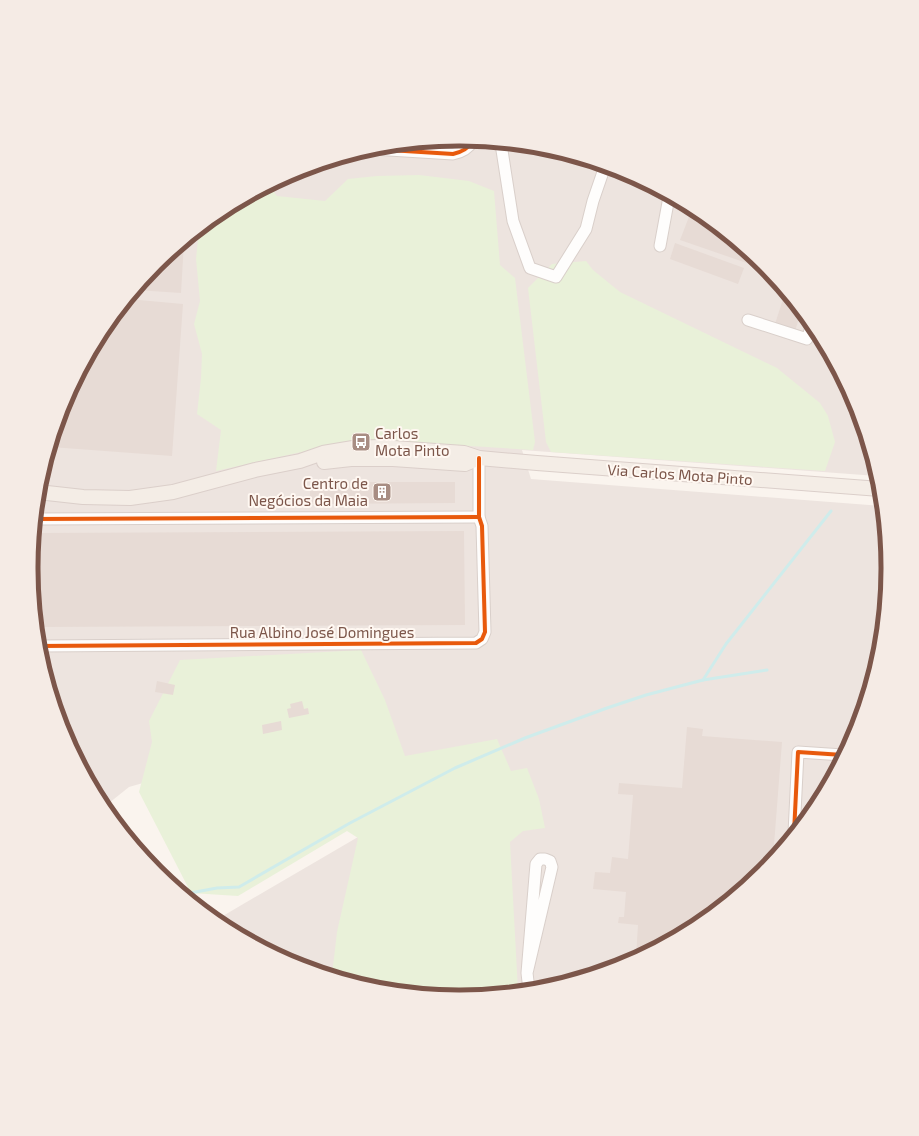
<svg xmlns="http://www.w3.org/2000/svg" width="919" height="1136" font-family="'Exo 2',sans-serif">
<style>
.industrial{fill:#ede4df}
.green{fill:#e9f1d9}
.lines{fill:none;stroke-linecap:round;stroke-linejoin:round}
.stream{stroke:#cfeceb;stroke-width:3}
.building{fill:#e7dbd5}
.minor-casing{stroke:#d9cfca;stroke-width:13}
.major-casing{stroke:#dbcfca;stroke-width:16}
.minor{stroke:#fefdfc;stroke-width:11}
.major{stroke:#f4ede6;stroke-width:14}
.cycleway-casing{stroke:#fff8f2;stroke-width:6}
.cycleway{stroke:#e8590c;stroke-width:4}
.labels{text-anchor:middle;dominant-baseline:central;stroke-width:4;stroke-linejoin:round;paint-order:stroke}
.poi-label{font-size:15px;fill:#7c564a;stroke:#fff8f2;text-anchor:start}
.street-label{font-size:15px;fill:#7c564a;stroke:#fff8f2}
.rim{fill:none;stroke:#7c564a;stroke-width:5}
</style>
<rect width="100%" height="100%" fill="#faf4ee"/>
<path class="industrial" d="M460 140 543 148 624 172 698 212 763 265 816 330 855 404 877 476 522 450 531 479 882 506 888 568 880 652 855 732 816 806 762 871 697 924 623 964 543 988 459 996 376 988 295 964 221 924 216 920 358 837 284 785 216 762 129 787 104 807 64 732 39 651 31 568 39 484 64 404 103 330 157 265 222 212 296 172 376 148Z"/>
<g class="green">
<path d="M419 175 469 181 494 191 500 265 515 278 535 442 533 450 360 439 216 471 221 430 197 414 201 378 202 354 194 324 200 301 196 259 199 230 222 212 269 186 277 196 325 201 348 179 377 176Z"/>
<path d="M586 261 593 270 620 292 777 368 820 403 828 416 835 442 825 471 551 452 546 442 528 288 552 264Z"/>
<path d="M868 446 877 476H872L868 470Z"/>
<path d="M361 650 385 700 405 756 497 739 511 771 527 768 539 799 545 828 523 831 510 842 518 991 459 996 376 988 332 975 337 932 358 838 347 831 238 896 191 893 139 792 152 742 149 721 180 660Z"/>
</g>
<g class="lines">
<g class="stream">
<path d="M703 680 767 670"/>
<path d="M188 897 190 893 217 888 239 887 350 823 455 768 525 738 607 708 646 695 703 680 726 644 831 511"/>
</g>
</g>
<g class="building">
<path d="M692 209 698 212 763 265 767 270 680 240Z"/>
<path d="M184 242 181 293 136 290 157 265Z"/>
<path d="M675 243 744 268 738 284 670 259Z"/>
<path d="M785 293 801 312 795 331 775 324Z"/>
<path d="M128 299 183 304 172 456 51 447 64 404 103 330Z"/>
<path d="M310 482H455V503L310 504Z"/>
<path d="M464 531 465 625 37 627 31 568 34 533Z"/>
<path d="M157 681 175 685 173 695 155 692Z"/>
<path d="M302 701 304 709 308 708 309 714 289 718 287 709 291 708 290 704Z"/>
<path d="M281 721 282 730 263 734 262 725Z"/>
<path d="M687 727 703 729 702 736 782 742 773 858 762 871 697 924 636 957 638 925 618 923 619 917H624L626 892 593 889 595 872 610 873 612 857 628 859 633 795 618 794 619 783 682 788Z"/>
</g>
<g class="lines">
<g class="minor-casing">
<g id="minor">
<path d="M501 144 513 221 530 268 556 277 586 229 593 201 605 166"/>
<path d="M373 149 453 154C462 152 468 149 473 141"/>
<path d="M660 246 669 197"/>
<path d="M748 320 807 339 812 325"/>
<path d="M36 519 479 517"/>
<path d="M39 646 476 643 482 639 485 632 482 526 479 517V458"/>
<path d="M794 833 798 752 843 755"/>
<path d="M527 973 552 867 550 861 545 859H540L536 864 527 973 529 990"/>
</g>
</g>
<g class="major-casing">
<g id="major">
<path d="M324 462 351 459H393L465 464 479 458"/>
<path d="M38 492 83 497 130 498 173 492 255 470 300 461 323 453 353 448 379 447 464 453 479 458 537 463 880 489"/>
</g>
</g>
<use href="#minor" class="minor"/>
<use href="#major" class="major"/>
<g class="cycleway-casing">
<g id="cycleway">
<path d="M373 149 453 154C462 152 468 149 473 141"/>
<path d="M36 519 479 517"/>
<path d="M39 646 476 643 482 639 485 632 482 526 479 517V458"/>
<path d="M794 833 798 752 843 755"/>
</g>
</g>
<use href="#cycleway" class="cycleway"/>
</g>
<defs>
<g id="bus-square" transform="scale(1)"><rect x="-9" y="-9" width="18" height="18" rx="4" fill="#a88d83" stroke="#fff8f2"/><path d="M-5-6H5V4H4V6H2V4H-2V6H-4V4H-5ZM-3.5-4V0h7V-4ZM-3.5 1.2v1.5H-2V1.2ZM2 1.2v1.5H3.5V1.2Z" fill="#fff"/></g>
<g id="building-square" transform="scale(1)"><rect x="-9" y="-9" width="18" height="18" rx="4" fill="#a88d83" stroke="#fff8f2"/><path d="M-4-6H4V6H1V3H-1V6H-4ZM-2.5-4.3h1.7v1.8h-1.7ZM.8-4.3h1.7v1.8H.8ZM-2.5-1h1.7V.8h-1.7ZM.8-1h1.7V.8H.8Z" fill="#fff"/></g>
</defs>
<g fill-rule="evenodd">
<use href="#bus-square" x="361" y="442"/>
<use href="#building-square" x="382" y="492"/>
</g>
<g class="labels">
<g class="poi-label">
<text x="375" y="433">Carlos<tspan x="375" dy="17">Mota Pinto</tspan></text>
<text x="368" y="483" text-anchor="end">Centro de<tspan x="368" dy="17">Negócios da Maia</tspan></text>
</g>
<g class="street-label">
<text transform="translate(680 474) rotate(4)">Via Carlos Mota Pinto</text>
<text x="322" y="632">Rua Albino José Domingues</text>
</g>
</g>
<path d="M0 0H919V1136H0ZM459 146H460A421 421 0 0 1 881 567V569A421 421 0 0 1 460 990H459A421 421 0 0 1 38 569V567A421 421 0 0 1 459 146Z" fill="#f5ebe5" fill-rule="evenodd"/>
<path class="rim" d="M459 146H460A421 421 0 0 1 881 567V569A421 421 0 0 1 460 990H459A421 421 0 0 1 38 569V567A421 421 0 0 1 459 146Z"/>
</svg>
